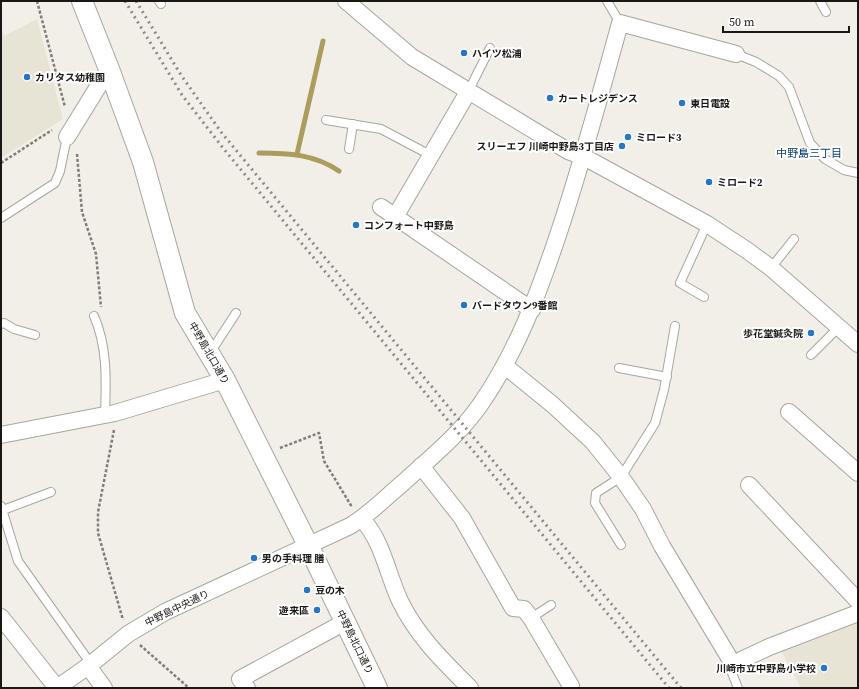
<svg xmlns="http://www.w3.org/2000/svg" width="859" height="689" font-family="'Source Serif 4','Noto Sans JP',serif">
<style>
.built{fill:#e7e4d5}
.lines{fill:none;stroke-linecap:round;stroke-linejoin:round}
.stream{stroke:#ab9d5d;stroke-width:5}
.service-casing{stroke:#a7a59e;stroke-width:10}
.minor-casing{stroke:#a7a59e;stroke-width:18}
.tertiary-casing{stroke:#a7a59e;stroke-width:22}
.path{stroke:#7f7e7a;stroke-width:2.5;stroke-dasharray:3 2;stroke-linecap:butt}
.service{stroke:#fff;stroke-width:8}
.minor{stroke:#fff;stroke-width:16}
.tertiary{stroke:#fff;stroke-width:20}
.rail{stroke:#8d8b87;stroke-width:3;stroke-dasharray:2 4;stroke-linecap:butt}
.poi-dot{fill:#2777c6;stroke:#fff;stroke-width:1.5}
.labels{text-anchor:middle;dominant-baseline:central;stroke-width:4;stroke-linejoin:round;paint-order:stroke}
.poi-label{font-size:10px;font-weight:bold;fill:#191816;stroke:#fff;text-anchor:start}
.street-label{font-size:10px;fill:#191816;stroke:#fff}
.neighbourhood-label{font-size:11px;fill:#0a3f70;stroke:#fff}
</style>
<rect width="100%" height="100%" fill="#f1efe8"/>
<g class="built">
<path d="M37 19 63 119 1 158V29L4 36Z"/>
<path d="M858 620V688H801L780 649Z"/>
</g>
<g class="lines">
<g class="stream">
<path d="M259 153C288 153 314 154 339 171"/>
<path d="M297 154 323 41"/>
</g>
<g class="service-casing">
<g id="service">
<path d="M159 1 161 4"/>
<path d="M607 1 620 23"/>
<path d="M820 1 826 12"/>
<path d="M736 54 756 62 779 76 789 87 810 143 825 159 844 170 858 173"/>
<path d="M468 92 490 48"/>
<path d="M326 120 381 129 432 156"/>
<path d="M349 149 353 124"/>
<path d="M1 218 55 183 60 171 67 137"/>
<path d="M771 268 794 239"/>
<path d="M704 297 680 283 707 224"/>
<path d="M94 316C108 348 106 382 105 415"/>
<path d="M1 324 4 323 14 329 35 335"/>
<path d="M210 353 236 313"/>
<path d="M811 355 839 327"/>
<path d="M619 368 667 377"/>
<path d="M1 506 18 561 91 664"/>
<path d="M3 510 51 492"/>
<path d="M621 545 595 503 596 493 621 477 655 423 664 390 675 326"/>
<path d="M531 618 551 605"/>
<path d="M733 664 732 673 738 688"/>
</g>
</g>
<g class="minor-casing">
<g id="minor">
<path d="M346 1 412 57 568 151 584 157 707 224 748 251 771 268 858 344"/>
<path d="M67 137 109 69"/>
<path d="M381 207 532 310"/>
<path d="M395 217 468 92"/>
<path d="M505 366 553 405 593 442 621 477 643 509 662 546 733 664 769 647 858 613"/>
<path d="M789 412 858 473"/>
<path d="M1 435 115 413 225 380"/>
<path d="M421 466 462 518 513 608 524 609 531 618 571 686 570 688"/>
<path d="M749 485 858 601"/>
<path d="M362 519C383 542 387 573 400 601 417 636 443 661 470 688"/>
<path d="M1 617 57 688"/>
<path d="M88 666 104 688"/>
<path d="M57 688 91 664 128 634 165 612 350 526C370 514 386 497 404 482 430 458 460 434 480 405 517 352 539 292 559 232 582 163 601 93 620 23L736 54"/>
<path d="M247 688 240 679 345 622"/>
</g>
</g>
<g class="tertiary-casing">
<path id="tertiary" d="M82 1 109 69 143 162 185 313 225 380 309 547 377 688"/>
</g>
<g class="path">
<path d="M37 1 65 107"/>
<path d="M77 154 82 212 96 254 101 307"/>
<path d="M1 163 52 130"/>
<path d="M114 430 98 512V533L123 620"/>
<path d="M280 448 319 433 324 461 352 507"/>
<path d="M140 645 189 688"/>
</g>
<use href="#service" class="service"/>
<use href="#minor" class="minor"/>
<use href="#tertiary" class="tertiary"/>
<g class="rail">
<path d="M125 1 182 95 223 148 669 688"/>
<path d="M136 1 181 75 221 132 681 688"/>
</g>
</g>
<g class="poi-dot">
<circle cx="464" cy="53" r="4"/>
<circle cx="27" cy="77" r="4"/>
<circle cx="550" cy="98" r="4"/>
<circle cx="682" cy="103" r="4"/>
<circle cx="628" cy="137" r="4"/>
<circle cx="622" cy="146" r="4"/>
<circle cx="709" cy="182" r="4"/>
<circle cx="356" cy="225" r="4"/>
<circle cx="464" cy="305" r="4"/>
<circle cx="811" cy="333" r="4"/>
<circle cx="254" cy="558" r="4"/>
<circle cx="307" cy="590" r="4"/>
<circle cx="317" cy="610" r="4"/>
<circle cx="824" cy="668" r="4"/>
</g>
<g class="labels">
<g class="poi-label">
<text x="472" y="53">ハイツ松浦</text>
<text x="35" y="77">カリタス幼稚園</text>
<text x="558" y="98">カートレジデンス</text>
<text x="690" y="103">東日電設</text>
<text x="636" y="137">ミロード3</text>
<text x="614" y="146" text-anchor="end">スリーエフ 川崎中野島3丁目店</text>
<text x="717" y="182">ミロード2</text>
<text x="364" y="225">コンフォート中野島</text>
<text x="472" y="305">バードタウン9番館</text>
<text x="803" y="333" text-anchor="end">歩花堂鍼灸院</text>
<text x="262" y="558">男の手料理 膳</text>
<text x="315" y="590">豆の木</text>
<text x="309" y="610" text-anchor="end">遊来區</text>
<text x="816" y="668" text-anchor="end">川崎市立中野島小学校</text>
</g>
<g class="street-label">
<text transform="translate(209 353) rotate(60)">中野島北口通り</text>
<text transform="translate(177 608) rotate(-26)">中野島中央通り</text>
<text transform="translate(355 642) rotate(64)">中野島北口通り</text>
</g>
<g class="neighbourhood-label">
<text x="809" y="153">中野島三丁目</text>
</g>
</g>
<rect width="859" height="689" fill="none" stroke="#191816" stroke-width="4"/>
<path d="M723 26v6h126v-6" fill="none" stroke="#191816" stroke-width="2"/>
<text x="729" y="26" font-size="12" fill="#191816" stroke="#ffffff" stroke-width="3" paint-order="stroke">50 m</text>
</svg>
